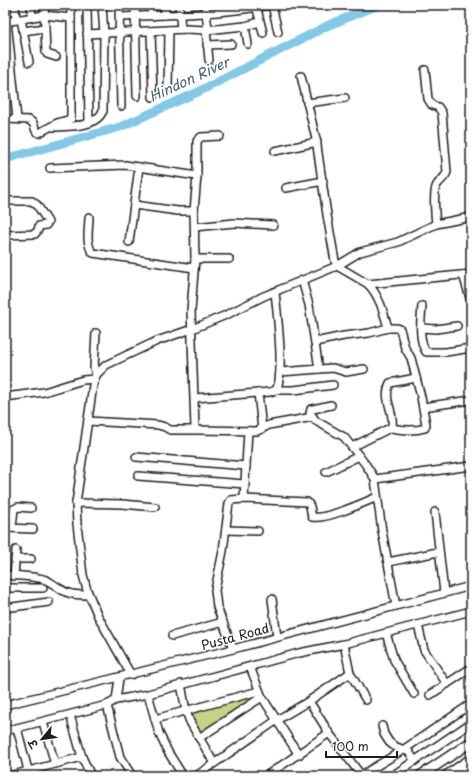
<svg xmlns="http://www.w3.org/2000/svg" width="476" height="781" font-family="'Playpen Sans','Playpen Sans Deva',sans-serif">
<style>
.green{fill:#c3d387;stroke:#707852}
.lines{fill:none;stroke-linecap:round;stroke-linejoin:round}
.river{stroke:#84c8e5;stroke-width:9}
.minor-casing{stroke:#1c1c1c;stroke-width:10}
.major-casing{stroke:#1c1c1c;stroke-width:12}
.minor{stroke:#fff;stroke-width:7}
.major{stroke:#fff;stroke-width:9}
.labels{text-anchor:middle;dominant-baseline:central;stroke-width:3;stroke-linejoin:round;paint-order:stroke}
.street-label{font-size:13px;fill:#1c1c1c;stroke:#fff}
.water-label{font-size:14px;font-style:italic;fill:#46616c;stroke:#fff}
</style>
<rect width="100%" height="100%" fill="#fff"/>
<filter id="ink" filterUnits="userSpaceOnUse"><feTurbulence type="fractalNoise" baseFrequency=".025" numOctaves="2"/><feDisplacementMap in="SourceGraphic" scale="8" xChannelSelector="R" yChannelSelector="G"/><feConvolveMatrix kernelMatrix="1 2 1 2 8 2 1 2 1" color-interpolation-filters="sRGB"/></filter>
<g filter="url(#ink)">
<path class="green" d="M258 695 201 733 195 722 192 712Z"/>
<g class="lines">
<path class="river" d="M5 159 120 127 198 92 329 25 378 5"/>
<g class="minor-casing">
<g id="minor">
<path d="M15 5 16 20"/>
<path d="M31 5 32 17"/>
<path d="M44 5 46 52 47 54 56 57"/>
<path d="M87 5 89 123"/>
<path d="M119 5 121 106"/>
<path d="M135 5 137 96"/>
<path d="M151 5 152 16"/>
<path d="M165 5V15"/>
<path d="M179 5 181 29"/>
<path d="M205 5 208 29"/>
<path d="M256 5 263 33"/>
<path d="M272 5 278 32"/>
<path d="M120 17C169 14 220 15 269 5"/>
<path d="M21 19 29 62"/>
<path d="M7 21 17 119"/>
<path d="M5 22 44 15 71 18"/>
<path d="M245 26 248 44"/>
<path d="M206 30 209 60"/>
<path d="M23 31 45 28"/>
<path d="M151 31 153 97"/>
<path d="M87 34 187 29 206 30 245 26 260 22"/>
<path d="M207 45 231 44"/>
<path d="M425 70 428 99 432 105 438 107 442 113 447 172C445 179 438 181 436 187 433 197 435 214 436 224"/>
<path d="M301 76 316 139 327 215 335 261 337 266 368 284C379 295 384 313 388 328"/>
<path d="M168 88 169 30"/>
<path d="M307 103 345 98"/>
<path d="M5 119 29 120 33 123 36 131 39 133 57 123 71 119V5"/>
<path d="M53 127C70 126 95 128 103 111L104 34 102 5"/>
<path d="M220 136 201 137 197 141V176L194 211 195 259 191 311 195 429 198 430 257 431 269 425 313 417"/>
<path d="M275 151 317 142"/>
<path d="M50 168 125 165 197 176"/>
<path d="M286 188 323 181"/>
<path d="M5 201H32L37 205 48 222 46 225 39 226 38 230 35 234 5 235"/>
<path d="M134 205 178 211H194"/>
<path d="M89 217C89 228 85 244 93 253L194 268"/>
<path d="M195 227 234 223 273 225"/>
<path d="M129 242 139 167"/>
<path d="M195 259H229"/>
<path d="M463 275 471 301"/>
<path d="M302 280 309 305 319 369"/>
<path d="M368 284 471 274"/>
<path d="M422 306C421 320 418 339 426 352H446L471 348"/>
<path d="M421 328 436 329 457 326"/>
<path d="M315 342 344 336 369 333 388 328H397L400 329 405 348 411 358 421 397 426 425 425 428C415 431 401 430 391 428"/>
<path d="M280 372 333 368 346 372 364 369"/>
<path d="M96 375 94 368 96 333"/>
<path d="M276 390H294L333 385"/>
<path d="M258 393 262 429"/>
<path d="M5 397 44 392 83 380 95 379"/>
<path d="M195 398 270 392 276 390C285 375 277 312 275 292"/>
<path d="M331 405 313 409H311L310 413 316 421 344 437 366 465 375 479 382 531 396 606"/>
<path d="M423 407 471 400"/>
<path d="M88 421 158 425 165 427 170 430H196"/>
<path d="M352 447 392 427C395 411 382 400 390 383L416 378"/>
<path d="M136 457 246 466"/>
<path d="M326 472 359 456"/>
<path d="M138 476 245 484"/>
<path d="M375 479 471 466"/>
<path d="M244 499 248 431"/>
<path d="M76 503 122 504 155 507"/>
<path d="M435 512 444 593"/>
<path d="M5 528 33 529"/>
<path d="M12 528 14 509 18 507 31 508"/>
<path d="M226 530 258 531"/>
<path d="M15 559H31"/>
<path d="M388 562 438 552"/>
<path d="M5 575C17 576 35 576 46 580 51 582 54 585 59 588 68 595 78 595 89 595"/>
<path d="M14 576 16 550"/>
<path d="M5 588H43"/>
<path d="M272 599 277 637"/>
<path d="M5 608 49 602"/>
<path d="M418 625 424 650 447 684"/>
<path d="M386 633 394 660 414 694"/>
<path d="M172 636 223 622"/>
<path d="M344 644 350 673 366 700"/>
<path d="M233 649 217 607 215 590 223 551 229 503 231 500 244 499 307 502C312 506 310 512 312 517 326 520 363 503 377 497"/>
<path d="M250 667 262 697 299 755"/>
<path d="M131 675 98 616 87 590 83 575 77 524 76 503 93 385 96 375 106 365 157 341 192 329 226 315 264 296 337 266 360 252 398 242 436 224 471 217"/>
<path d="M181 684 186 711 190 722 214 763"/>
<path d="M148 694 159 733 168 752 183 776"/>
<path d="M430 695 471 668"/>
<path d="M116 700 148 694 299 653 344 644 471 611"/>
<path d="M309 701 329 733 361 775"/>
<path d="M5 705 233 649 471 586"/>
<path d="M107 705 120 757 132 776"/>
<path d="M70 715 82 757 91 776"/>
<path d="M155 719 259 691"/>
<path d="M43 722 55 764"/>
<path d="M382 726 384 734 389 742 394 746 409 752 415 761"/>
<path d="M17 728 28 770"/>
<path d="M5 731 107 705 116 700 119 678"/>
<path d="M199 738 262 697"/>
<path d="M9 776 82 757"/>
<path d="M196 776 277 720 309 701 350 673"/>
<path d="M266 776 329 733"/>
<path d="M360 776 403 750 471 704"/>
<path d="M392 776 471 723"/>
</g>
</g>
<g class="major-casing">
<g id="major">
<path d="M420 776 471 742"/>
<path d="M446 776 471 759"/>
</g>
</g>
<use href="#minor" class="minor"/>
<use href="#major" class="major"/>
</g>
</g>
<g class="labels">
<g class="street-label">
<text transform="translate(235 636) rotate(-15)">Pusta Road</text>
</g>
<g class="water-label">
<text transform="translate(189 79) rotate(-25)">Hindon River</text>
</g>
</g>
<rect width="476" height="781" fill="none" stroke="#fff" stroke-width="20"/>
<rect x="10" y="10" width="456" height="761" fill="none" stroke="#1c1c1c" stroke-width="1.5" filter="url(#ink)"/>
<g transform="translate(42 739) rotate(241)" stroke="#ffffff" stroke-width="3" paint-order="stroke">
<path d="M0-3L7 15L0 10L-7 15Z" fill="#1c1c1c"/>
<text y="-6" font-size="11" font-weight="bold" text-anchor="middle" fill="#1c1c1c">उ</text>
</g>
<path d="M326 751v6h71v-6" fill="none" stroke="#1c1c1c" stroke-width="2"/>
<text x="332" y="751" font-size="12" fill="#1c1c1c" stroke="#ffffff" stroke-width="3" paint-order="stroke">100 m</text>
</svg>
